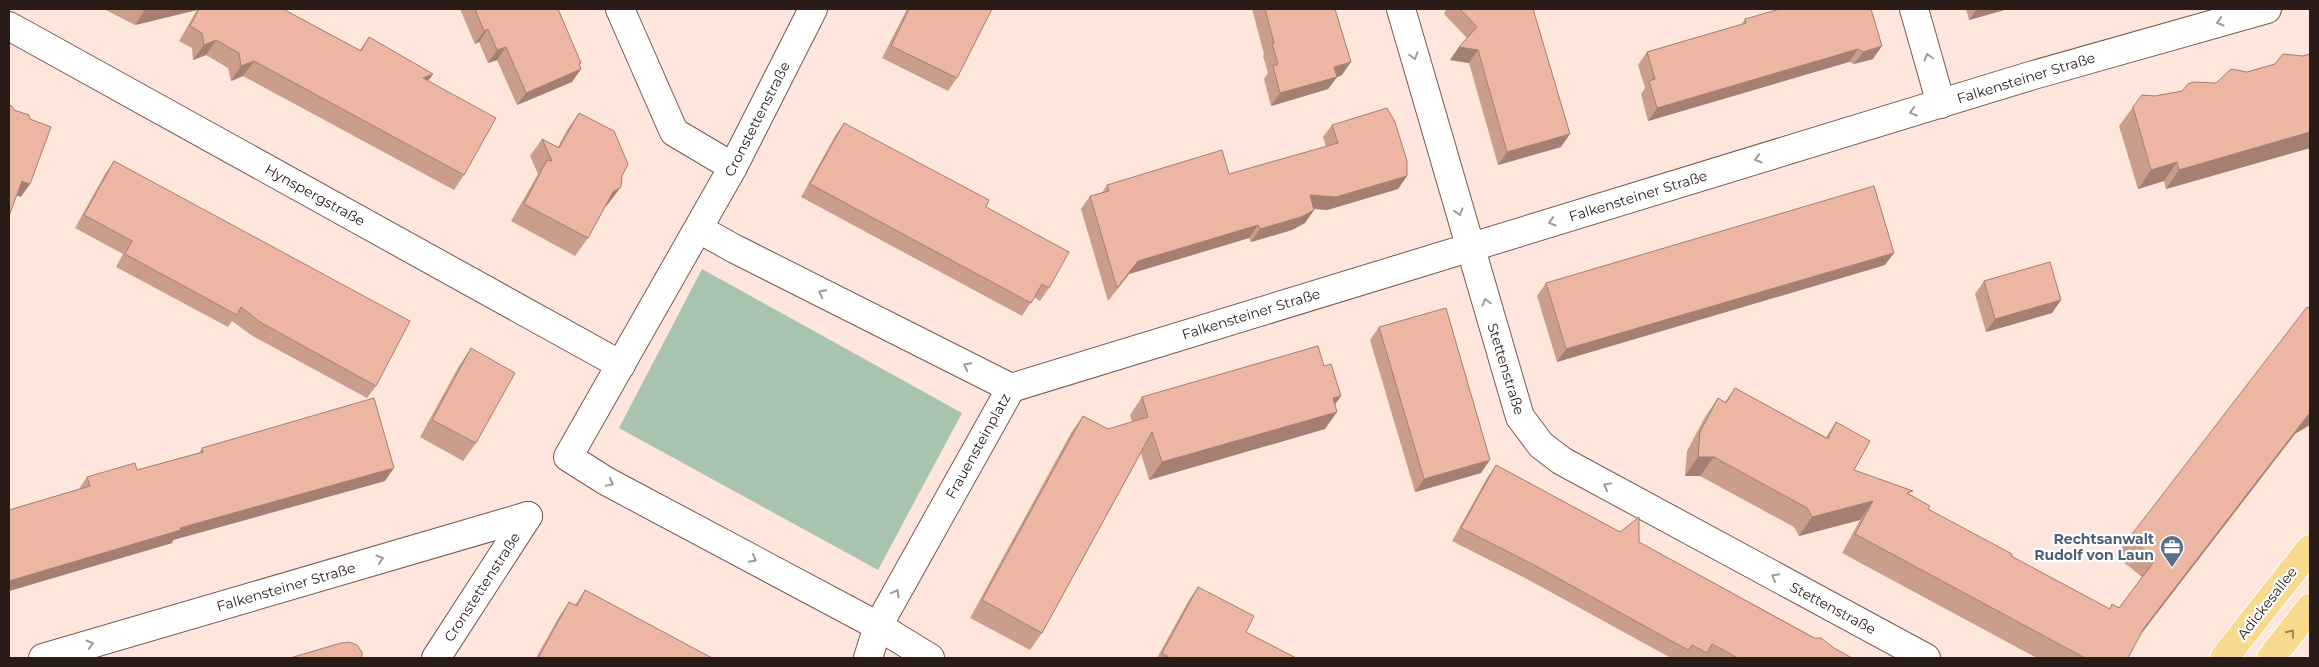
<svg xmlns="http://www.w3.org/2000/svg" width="2319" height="667" font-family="Montserrat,sans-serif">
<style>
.green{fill:#a9c4ae}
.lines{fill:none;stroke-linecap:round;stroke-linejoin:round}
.minor-casing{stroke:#7a584b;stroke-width:30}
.primary-casing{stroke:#fff;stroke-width:30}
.minor{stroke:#fff;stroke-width:28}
.primary{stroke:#f8da8f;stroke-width:28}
.wall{fill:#cb9d8b}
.shaded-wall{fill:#a57f71}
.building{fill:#ecb6a2;stroke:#a57f71}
.oneway{stroke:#9f9896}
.oneway2{stroke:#9b8459}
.labels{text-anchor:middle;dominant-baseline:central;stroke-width:4.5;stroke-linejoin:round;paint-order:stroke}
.street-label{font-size:14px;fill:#291b16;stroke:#fff}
.service-label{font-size:14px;font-weight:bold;fill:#4e5e75;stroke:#fff;text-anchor:end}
</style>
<rect width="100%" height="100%" fill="#fee6dd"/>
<path class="green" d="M702 269 962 413 878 570 619 428Z"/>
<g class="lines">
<g class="minor-casing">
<g id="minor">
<path d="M620 9 674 132 733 167"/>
<path d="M813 9 733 167 568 457 606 481 878 626 1011 388"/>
<path d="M1401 9 1520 417 1541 445 1562 461 1926 658"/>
<path d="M1914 9 1941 104"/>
<path d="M9 26 621 365"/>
<path d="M699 229 735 249 1011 388"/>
<path d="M1011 388 2030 76 2267 9"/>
<path d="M43 658 528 516"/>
<path d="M436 658 528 516"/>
<path d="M868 658 878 626 930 658"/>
</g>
</g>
<g class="primary-casing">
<g id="primary">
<path d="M2224 658 2310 549"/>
<path d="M2271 658 2310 608"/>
</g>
</g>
<use href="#minor" class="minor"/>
<use href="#primary" class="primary"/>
</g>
<g class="wall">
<path d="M104 9H283L360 50 369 37 433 74 428 81 464 175 454 190 243 76 231 81 228 68 206 55 193 60 192 48 179 41 197 10 135 25Z"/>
<path d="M460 9H558L579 66 572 82 517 105 497 60 488 63 479 42 475 44Z"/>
<path d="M907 9H992L957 78 948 91 882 58Z"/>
<path d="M1252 9H1335L1342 75 1337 77 1328 89 1271 106 1264 79 1268 73 1263 56 1264 54Z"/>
<path d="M1446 9H1533L1561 147 1498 165 1469 63 1450 60 1459 47 1467 38 1444 14Z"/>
<path d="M1871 9 1873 59 1854 64 1849 62 1648 121 1641 94 1645 88 1638 65 1647 52 1742 24 1745 19Z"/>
<path d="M1966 9H2008L1969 20Z"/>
<path d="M2310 54V148L2166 189 2164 181 2138 189 2119 126 2133 107 2155 96 2182 91 2216 83 2247 72Z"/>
<path d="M579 113 622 176 608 204 605 207 588 238 575 256 511 221 538 174 530 156 542 139 558 147 567 130Z"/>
<path d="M844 123 986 207 1049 288 1040 301 1034 297 1022 316 801 197 835 136Z"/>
<path d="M1332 125 1407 176 1398 189 1327 210 1313 209 1314 210 1305 223 1292 230 1251 242 1249 238 1129 274 1108 301 1081 209 1090 196 1101 194 1107 185 1229 174 1326 147 1323 137Z"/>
<path d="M114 161 376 386 367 398 251 335 232 321 228 327 116 267 123 254 75 228 105 174Z"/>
<path d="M1885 265 1557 362 1537 296 1546 283Z"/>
<path d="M1984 281 2061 300 2052 313 1986 332 1975 294Z"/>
<path d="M1379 327 1481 473 1415 492 1370 340Z"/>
<path d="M471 348 476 443 463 461 420 437 459 366Z"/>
<path d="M1324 366 1341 396 1335 404 1325 429 1149 480 1141 453 1042 633 1030 650 970 618 1071 433 1083 416 1108 429 1132 422 1130 415 1142 397Z"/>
<path d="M1735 388 1826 437 1836 422 1854 470 1911 495 1928 509 2011 556 2109 609 2112 604 2119 608 2142 577 2116 556 2129 538 2295 434 2141 633 2128 658H2037L1842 553 1860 520 1799 536 1794 527 1700 476H1685L1687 451 1705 417 1718 398 1725 402Z"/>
<path d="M202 448 385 481 173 540 172 543 9 591V510L79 489 87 477 137 470 199 453Z"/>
<path d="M1496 465 1639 542 1852 658H1706L1704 657 1703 658H1685L1683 657V658H1671L1527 579 1452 541 1487 478Z"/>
<path d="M1198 587 1246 632 1296 658H1157L1189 600Z"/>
<path d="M585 590 712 658H536L560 615 569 602 575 605Z"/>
</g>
<g class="shaded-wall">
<path d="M151 9H197V10L135 25 145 10Z"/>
<path d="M1977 9H2008L1969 20Z"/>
<path d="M488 29 479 42 475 44 484 31Z"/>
<path d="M216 40 206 55 193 60 204 45Z"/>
<path d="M1882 46 1873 59 1854 64 1863 52Z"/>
<path d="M506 47 497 60 488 63 497 50Z"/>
<path d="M1459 47 1478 50 1469 63 1450 60Z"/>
<path d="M1858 49 1849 62 1648 121 1657 108Z"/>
<path d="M254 61 243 76 231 81 241 66Z"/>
<path d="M1351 62 1342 75 1337 77 1328 89 1271 106 1280 93 1334 67Z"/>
<path d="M581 63 575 71 581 69 572 82 517 105 526 93Z"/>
<path d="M433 74 422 89 423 78Z"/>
<path d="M2310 132V148L2166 189 2179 170Z"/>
<path d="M1570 134 1561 147 1498 165 1507 152Z"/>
<path d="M2177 162 2164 181 2138 189 2151 170Z"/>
<path d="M1407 176 1398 189 1327 210 1301 207 1310 195Z"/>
<path d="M22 181 30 184 21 197 13 194Z"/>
<path d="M621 187 608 204 600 210 613 192Z"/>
<path d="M1314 210 1305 223 1292 230 1251 242 1260 229Z"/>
<path d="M1258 225 1249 238 1129 274 1108 301 1138 261Z"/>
<path d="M1894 253 1885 265 1557 362 1566 349Z"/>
<path d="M2061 300 2052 313 1986 332 1995 319Z"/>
<path d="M1341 396 1329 413 1333 398Z"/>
<path d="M1337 412 1325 429 1149 480 1162 462Z"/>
<path d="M2310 414V425L2295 434 2131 647 2144 628 2308 415Z"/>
<path d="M1698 457H1714L1700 476H1685Z"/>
<path d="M1490 460 1481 473 1415 492 1424 479Z"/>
<path d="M394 468 385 481 173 540 172 543 9 591V581L180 528Z"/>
<path d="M1873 501 1860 520 1799 536 1812 517Z"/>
</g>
<g class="building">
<path d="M199 9H283L361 51 369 37 433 74 423 78 496 118 464 175 254 61 241 66 239 53 216 40 204 45 202 33 190 26Z"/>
<path d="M475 9H558L581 63 579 64 581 69 526 93 506 47 497 50 488 29 484 31Z"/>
<path d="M909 9H992L957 78 891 46Z"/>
<path d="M1265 9H1335L1351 62 1334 67 1337 77 1280 93 1273 66 1278 64 1272 43H1274L1270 28Z"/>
<path d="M1460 9H1533L1570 134 1507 152 1478 50 1459 47 1477 27Z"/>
<path d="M1780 9H1871L1882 46 1863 52 1858 49 1657 108 1649 81 1655 79 1647 52 1746 23 1745 19Z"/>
<path d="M2283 54 2303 56 2310 54V132L2179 170 2177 162 2151 170 2133 107 2142 95 2155 96 2182 91 2188 84 2193 82 2216 83 2231 69 2247 72 2275 64Z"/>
<path d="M9 105 12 106 14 110 29 115 30 119 51 127 30 184 22 181 9 216Z"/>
<path d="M1387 108 1395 122 1407 161V176L1336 197 1310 195 1314 210 1301 217 1260 229 1258 225 1138 261 1117 288 1090 196 1109 191 1107 185 1222 150 1229 174 1338 143 1332 125Z"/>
<path d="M579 113 614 131 628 164 622 176 621 187 613 192 588 238 524 204 547 160 552 161 542 139 559 148Z"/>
<path d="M844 123 989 200 986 207 1069 252 1049 288 1042 284 1031 303 810 184Z"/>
<path d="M114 161 410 321 376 386 260 322 241 307 237 315 125 254 132 241 84 215Z"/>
<path d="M1874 186 1894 253 1566 349 1546 283Z"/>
<path d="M2050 262 2061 300 1995 319 1984 281Z"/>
<path d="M2310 306V414L2308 415 2144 628 2128 658H2085L1855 534 1873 501 1812 517 1807 508 1714 457H1698L1700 432 1718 398 1726 403 1735 388 1828 439 1836 422 1870 441 1854 470 1913 491 1907 493 1930 506 1928 509 2012 554 2011 556 2110 609 2112 604 2119 608 2156 559 2129 538 2307 307 2309 308Z"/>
<path d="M1446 308 1490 460 1424 479 1379 327Z"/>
<path d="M1318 346 1324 366 1331 364 1341 396 1333 398 1337 412 1162 462 1152 432 1042 633 982 600 1083 416 1108 429 1148 417 1142 397Z"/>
<path d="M471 348 515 373 476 443 432 420Z"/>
<path d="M374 398 394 468 180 528 181 530 9 581V510L90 486 87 477 135 463 137 470 203 452 202 448Z"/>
<path d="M1496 465 1620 532 1639 517V542L1814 638H1821L1834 648 1852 658H1738L1712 644 1707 653 1692 645 1688 650 1536 566 1461 528Z"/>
<path d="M1198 587 1254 616 1246 632 1296 658H1170L1162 653Z"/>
<path d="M585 590 712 658H538L569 602 577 606Z"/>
<path d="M349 642 357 645 362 652V658H290L341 643Z"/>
</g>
<defs><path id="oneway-chevron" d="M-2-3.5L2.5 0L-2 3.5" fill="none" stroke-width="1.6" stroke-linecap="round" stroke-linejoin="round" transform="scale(1.25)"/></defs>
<g class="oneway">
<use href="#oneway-chevron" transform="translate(2220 22) rotate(164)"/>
<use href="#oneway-chevron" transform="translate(1414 56) rotate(74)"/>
<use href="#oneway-chevron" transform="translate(1928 57) rotate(-106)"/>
<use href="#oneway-chevron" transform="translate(1913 112) rotate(163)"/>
<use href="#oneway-chevron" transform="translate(1758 159) rotate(163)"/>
<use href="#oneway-chevron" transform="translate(1459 212) rotate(74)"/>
<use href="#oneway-chevron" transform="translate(1552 222) rotate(163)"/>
<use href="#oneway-chevron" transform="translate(822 293) rotate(-153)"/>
<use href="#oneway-chevron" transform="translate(1486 302) rotate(-106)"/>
<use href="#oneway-chevron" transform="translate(967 366) rotate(-153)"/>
<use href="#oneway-chevron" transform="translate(610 483) rotate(29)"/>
<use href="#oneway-chevron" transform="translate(1607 486) rotate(-151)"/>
<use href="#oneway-chevron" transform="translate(380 559) rotate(-16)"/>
<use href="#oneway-chevron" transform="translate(753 559) rotate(28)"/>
<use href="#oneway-chevron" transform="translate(1775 577) rotate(-152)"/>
<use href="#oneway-chevron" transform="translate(896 593) rotate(-61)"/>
<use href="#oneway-chevron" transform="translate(90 644) rotate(-16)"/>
</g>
<use class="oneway2" href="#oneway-chevron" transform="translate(2291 633) rotate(-52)"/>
<defs>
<g id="office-pin" transform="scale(1.25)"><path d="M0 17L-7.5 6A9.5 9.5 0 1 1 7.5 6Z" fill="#5c6f8a" stroke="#fff"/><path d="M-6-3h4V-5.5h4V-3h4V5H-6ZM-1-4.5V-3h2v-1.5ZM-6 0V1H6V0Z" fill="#fff"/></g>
</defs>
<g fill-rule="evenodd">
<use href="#office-pin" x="2172" y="547"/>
</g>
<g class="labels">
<g class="street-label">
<text transform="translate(2026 78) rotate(-17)">Falkensteiner Straße</text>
<text transform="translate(757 119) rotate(-63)">Cronstettenstraße</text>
<text transform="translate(315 195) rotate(29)">Hynspergstraße</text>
<text transform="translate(1638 196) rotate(-17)">Falkensteiner Straße</text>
<text transform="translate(1251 314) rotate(-17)">Falkensteiner Straße</text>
<text transform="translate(1506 369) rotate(73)">Stettenstraße</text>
<text transform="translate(978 446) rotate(-61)">Frauensteinplatz</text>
<text transform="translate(286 587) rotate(-16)">Falkensteiner Straße</text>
<text transform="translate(482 587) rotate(-57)">Cronstettenstraße</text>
<text transform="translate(2267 603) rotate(-52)">Adickesallee</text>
<text transform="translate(1833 608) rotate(28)">Stettenstraße</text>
</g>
<g class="service-label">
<text x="2154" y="539">Rechtsanwalt<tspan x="2154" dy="16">Rudolf von Laun</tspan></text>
</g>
</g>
<rect width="2319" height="667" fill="none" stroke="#291b16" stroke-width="20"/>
</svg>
